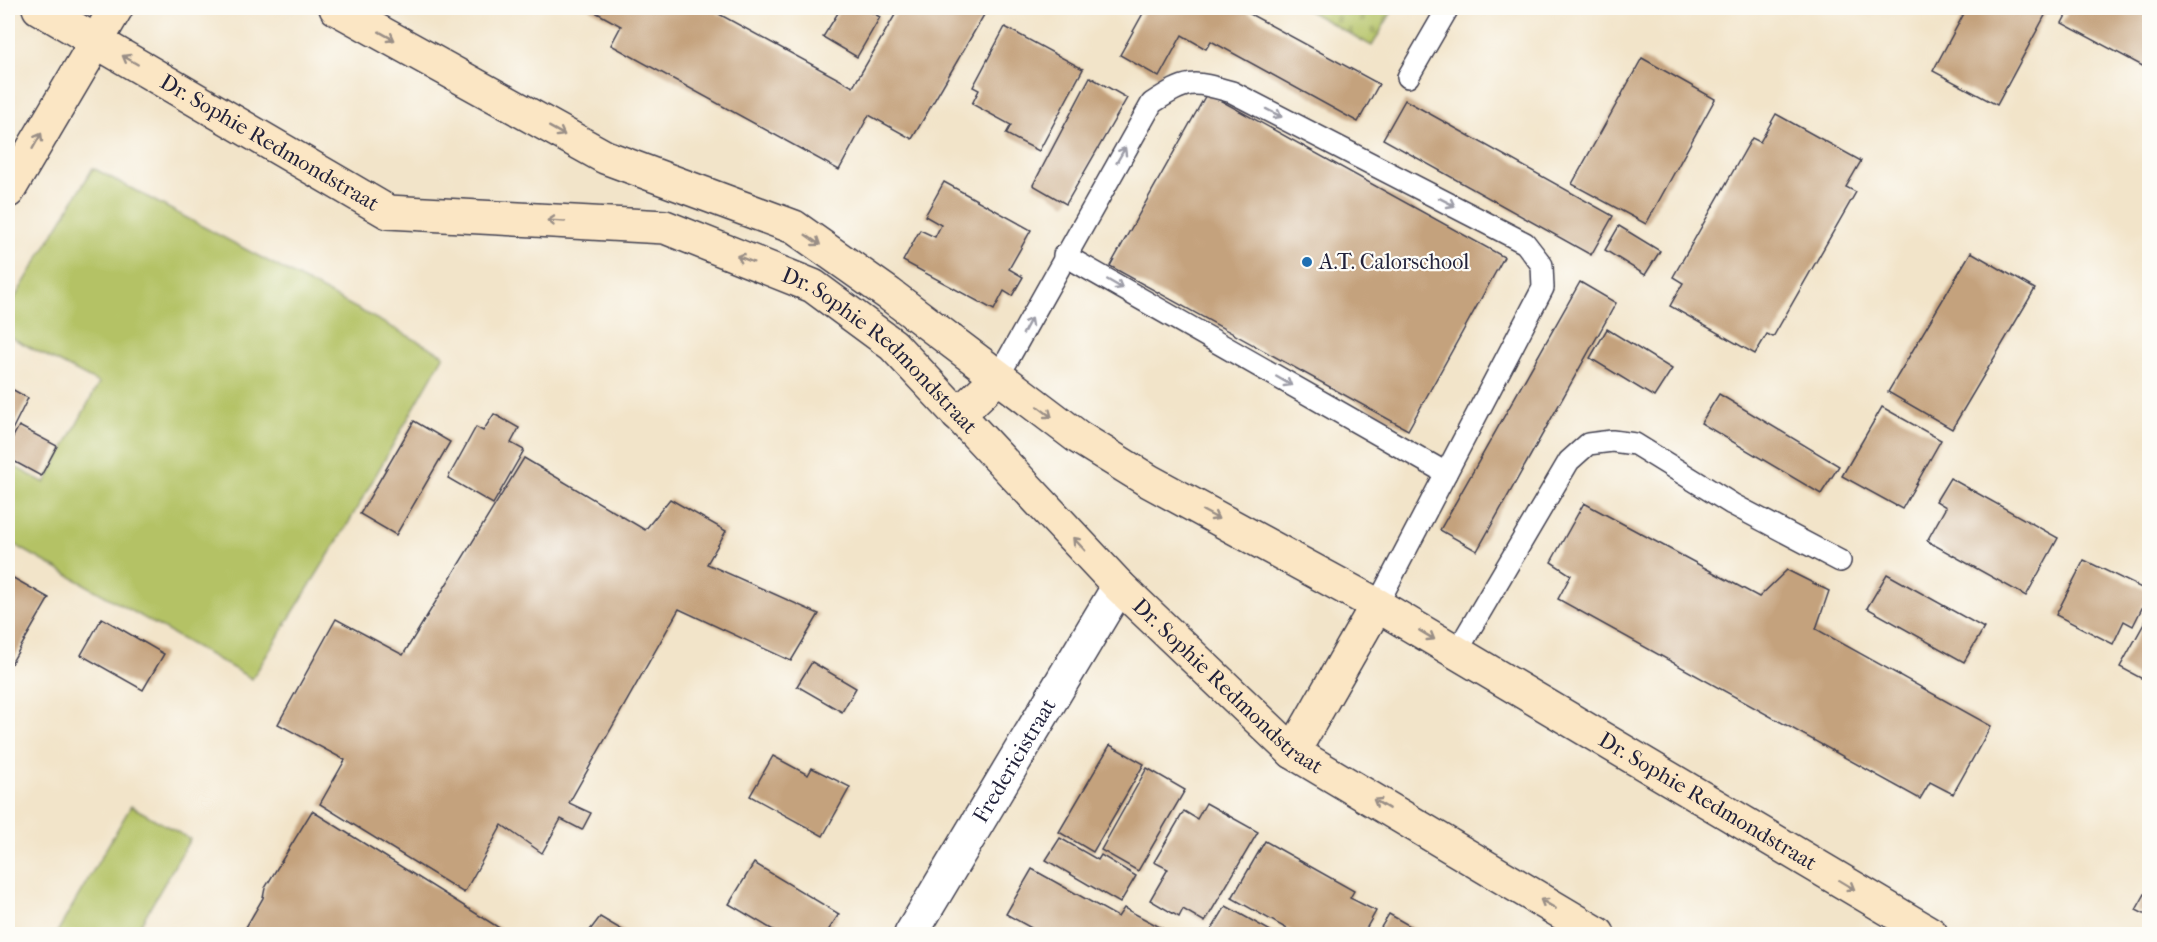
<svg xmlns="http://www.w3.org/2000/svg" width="2157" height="942" font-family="'IM FELL French Canon',serif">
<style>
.green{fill:#b4c265;stroke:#6b7250;stroke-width:1.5}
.cemetery{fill:url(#cemetery-stones);stroke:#6b7250;stroke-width:1.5}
.building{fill:#c4a27d}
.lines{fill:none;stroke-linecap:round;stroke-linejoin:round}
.lane-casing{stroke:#413f50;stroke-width:24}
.street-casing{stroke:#413f50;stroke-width:36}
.secondary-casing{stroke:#413f50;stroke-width:36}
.lane{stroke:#fff;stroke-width:21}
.street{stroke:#fff;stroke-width:33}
.secondary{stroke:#fbe6c4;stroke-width:33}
.oneway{stroke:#998e86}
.oneway2{stroke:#9c9ca7}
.poi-dot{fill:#1f6fb2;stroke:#fdfcf7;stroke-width:2}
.labels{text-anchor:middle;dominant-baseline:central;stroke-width:4.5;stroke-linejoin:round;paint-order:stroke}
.street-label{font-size:22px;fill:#22223b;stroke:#fdfcf7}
.poi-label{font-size:22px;fill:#22223b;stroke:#fdfcf7;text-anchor:start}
</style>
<defs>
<pattern id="cemetery-stones" width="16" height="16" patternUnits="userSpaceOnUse" patternTransform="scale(1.5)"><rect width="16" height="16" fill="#b4c265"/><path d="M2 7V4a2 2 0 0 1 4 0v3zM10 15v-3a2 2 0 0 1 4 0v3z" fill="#9aa659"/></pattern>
</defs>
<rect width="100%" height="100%" fill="#fdfcf7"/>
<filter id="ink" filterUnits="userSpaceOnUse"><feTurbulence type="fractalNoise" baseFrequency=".0167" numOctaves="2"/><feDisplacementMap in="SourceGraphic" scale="12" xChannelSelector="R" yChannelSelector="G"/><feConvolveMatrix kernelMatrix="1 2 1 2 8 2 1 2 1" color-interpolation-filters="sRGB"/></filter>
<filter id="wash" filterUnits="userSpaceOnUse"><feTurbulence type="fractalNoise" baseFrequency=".008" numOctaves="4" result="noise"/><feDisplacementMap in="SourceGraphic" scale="24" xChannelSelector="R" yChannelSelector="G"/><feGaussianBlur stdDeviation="1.35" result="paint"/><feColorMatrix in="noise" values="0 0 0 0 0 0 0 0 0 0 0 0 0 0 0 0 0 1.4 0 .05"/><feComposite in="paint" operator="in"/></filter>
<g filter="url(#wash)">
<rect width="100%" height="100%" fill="#f2e4c9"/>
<g class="green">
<path d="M93 168 444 355 349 522 252 679 8 541V463L45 483 99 383 8 336V309Z"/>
<path d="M131 806 190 839 135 934H56Z"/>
</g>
<path class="cemetery" d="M1303 8H1394L1372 46Z"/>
<g id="blocks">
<g class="building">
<path d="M588 8H708L853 87 899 8H988L912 139 869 115 839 170 611 45 621 26Z"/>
<path d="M841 8H864L880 17 857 57 823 37Z"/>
<path d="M1146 8H1239L1379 84 1358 122 1211 41 1206 49 1182 35 1159 77 1120 55Z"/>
<path d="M1967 8H2049L1997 105 1933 71Z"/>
<path d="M2070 8H2150V70L2062 23Z"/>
<path d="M1005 27 1083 69 1039 151 1006 134 1011 125 972 104 979 90 973 87Z"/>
<path d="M1642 58 1715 99 1646 224 1572 184Z"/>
<path d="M1090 77 1127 98 1066 204 1033 185Z"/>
<path d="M1207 93 1504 257 1408 430 1110 266Z"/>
<path d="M1405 100 1613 216 1591 255 1383 139Z"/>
<path d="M1776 114 1861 161 1846 187 1856 192 1773 337 1767 334 1755 354 1670 306 1683 283 1673 277 1752 138 1760 142Z"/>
<path d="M944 182 1031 230 1009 269 1023 277 1012 296 1004 291 994 310 903 261 920 230 935 237 941 225 925 216Z"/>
<path d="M1619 226 1660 251 1645 275 1605 250Z"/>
<path d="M1971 252 2035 289 1952 429 1888 392Z"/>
<path d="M1580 282 1616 303 1477 551 1440 530Z"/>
<path d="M1607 329 1672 369 1654 397 1590 358Z"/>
<path d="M8 387 28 398 8 438Z"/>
<path d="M1719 394 1839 466 1821 494 1701 423Z"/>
<path d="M1882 407 1941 440 1902 509 1842 476Z"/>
<path d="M494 414 519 428 511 443 524 450 493 504 448 478 476 427 483 431Z"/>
<path d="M414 421 450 442 396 535 360 514Z"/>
<path d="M19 426 57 446 41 476 8 458V446Z"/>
<path d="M524 458 645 530 670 499 726 531 707 564 819 614 791 661 679 609 569 803 591 813 582 830 561 819 542 853 502 825 464 893 320 804 345 760 278 724 336 619 403 655Z"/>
<path d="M1950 478 2058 538 2026 596 1927 541 1946 507 1936 501Z"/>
<path d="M1584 503 1759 597 1787 570 1829 591 1816 629 1991 726 1953 794 1930 782 1920 799 1558 599 1571 575 1551 562Z"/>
<path d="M2084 560 2150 592 2133 626 2124 621 2113 644 2056 615Z"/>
<path d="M1887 574 1984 628 1964 662 1867 608Z"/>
<path d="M8 575 49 598 8 669Z"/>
<path d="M2150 613V683L2120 667Z"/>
<path d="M102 618 164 654 143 690 81 655Z"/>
<path d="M812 662 856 688 842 712 797 686Z"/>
<path d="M1110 745 1144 764 1093 852 1059 832Z"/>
<path d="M773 756 808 775 812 768 850 787 823 836 750 796Z"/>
<path d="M1147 768 1185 790 1138 871 1101 850Z"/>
<path d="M1206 803 1258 832 1205 922 1183 909 1179 917 1150 900 1168 869 1154 862 1184 811 1197 819Z"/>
<path d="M312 811 509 934H327L319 930 316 934H242L263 898 265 888Z"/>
<path d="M1060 838 1098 860 1101 855 1136 876 1120 903 1046 860Z"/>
<path d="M1265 841 1354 891 1350 898 1376 911 1363 934H1296L1232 898Z"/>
<path d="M754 863 839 914 826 934H780L729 904Z"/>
<path d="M1032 869 1118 917 1124 908 1173 934H1042L1006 914Z"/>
<path d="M2150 885V917L2136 910Z"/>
<path d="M1226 906 1276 934H1209Z"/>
<path d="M1389 914 1424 934H1377Z"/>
<path d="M600 917 629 934H587Z"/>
</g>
</g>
</g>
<g filter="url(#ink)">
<use href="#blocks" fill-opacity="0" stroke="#413f50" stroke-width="1.5"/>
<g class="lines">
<g class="lane-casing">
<g id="lane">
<path d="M1408 77 1448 8"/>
<path d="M1064 255 1446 473"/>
<path d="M998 377 1152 103C1188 80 1191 80 1232 92L1525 243 1542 265 1543 288 1377 605"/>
<path d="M1456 653 1569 461 1588 444 1612 441 1635 444 1732 504 1840 561"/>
</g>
</g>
<g class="street-casing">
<g id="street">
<path id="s1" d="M911 934 1119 586"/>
</g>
</g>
<g class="secondary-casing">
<g id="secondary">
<path id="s2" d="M39 8 388 212 665 227 813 286 893 345 1119 586 1293 752 1598 934"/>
<path id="s3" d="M336 8 605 157 794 227 889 294 1078 437 1149 481 1377 605 1931 934"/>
<path d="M8 191 116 8"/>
<path d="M958 415 998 377"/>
<path d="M1293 752 1377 605"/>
</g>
</g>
<use href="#lane" class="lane"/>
<use href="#street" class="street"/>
<use href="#secondary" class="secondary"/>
</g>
<defs><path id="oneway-shaft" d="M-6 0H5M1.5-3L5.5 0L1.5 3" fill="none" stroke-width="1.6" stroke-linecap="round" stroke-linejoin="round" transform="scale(1.5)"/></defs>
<g class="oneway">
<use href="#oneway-shaft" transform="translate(387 36) rotate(29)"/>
<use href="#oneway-shaft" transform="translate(130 60) rotate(-150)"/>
<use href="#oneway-shaft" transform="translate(557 131) rotate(29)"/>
<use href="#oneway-shaft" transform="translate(37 141) rotate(-60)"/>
<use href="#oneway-shaft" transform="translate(556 221) rotate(-177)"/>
<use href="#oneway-shaft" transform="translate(813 240) rotate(35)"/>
<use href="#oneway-shaft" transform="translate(745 259) rotate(-158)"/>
<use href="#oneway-shaft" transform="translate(1045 412) rotate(37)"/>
<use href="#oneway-shaft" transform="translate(1211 515) rotate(28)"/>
<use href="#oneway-shaft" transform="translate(1079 544) rotate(-133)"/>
<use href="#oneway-shaft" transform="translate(1427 635) rotate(31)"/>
<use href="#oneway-shaft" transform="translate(1381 804) rotate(-149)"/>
<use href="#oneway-shaft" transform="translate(1847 885) rotate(31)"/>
<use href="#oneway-shaft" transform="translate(1548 904) rotate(-149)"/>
</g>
<g class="oneway2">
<use href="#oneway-shaft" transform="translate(1274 113) rotate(27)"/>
<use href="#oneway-shaft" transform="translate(1121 155) rotate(-60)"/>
<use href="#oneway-shaft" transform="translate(1447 202) rotate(27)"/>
<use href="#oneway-shaft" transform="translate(1115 284) rotate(30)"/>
<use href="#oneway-shaft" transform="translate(1027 326) rotate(-62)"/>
<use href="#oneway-shaft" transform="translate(1284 381) rotate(30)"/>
</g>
</g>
<circle class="poi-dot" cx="1307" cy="262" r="6"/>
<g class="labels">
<g class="street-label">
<text stroke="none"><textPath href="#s2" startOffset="267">Dr. Sophie Redmondstraat</textPath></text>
<text stroke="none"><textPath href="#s2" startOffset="933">Dr. Sophie Redmondstraat</textPath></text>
<text stroke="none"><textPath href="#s2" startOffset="1419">Dr. Sophie Redmondstraat</textPath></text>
<text stroke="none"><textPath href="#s1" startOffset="202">Fredericistraat</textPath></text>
<text stroke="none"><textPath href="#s3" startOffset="1590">Dr. Sophie Redmondstraat</textPath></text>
</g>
<g class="poi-label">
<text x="1319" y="262">A.T. Calorschool</text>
</g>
</g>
<rect width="2157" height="942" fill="none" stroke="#fdfcf7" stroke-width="30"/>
</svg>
